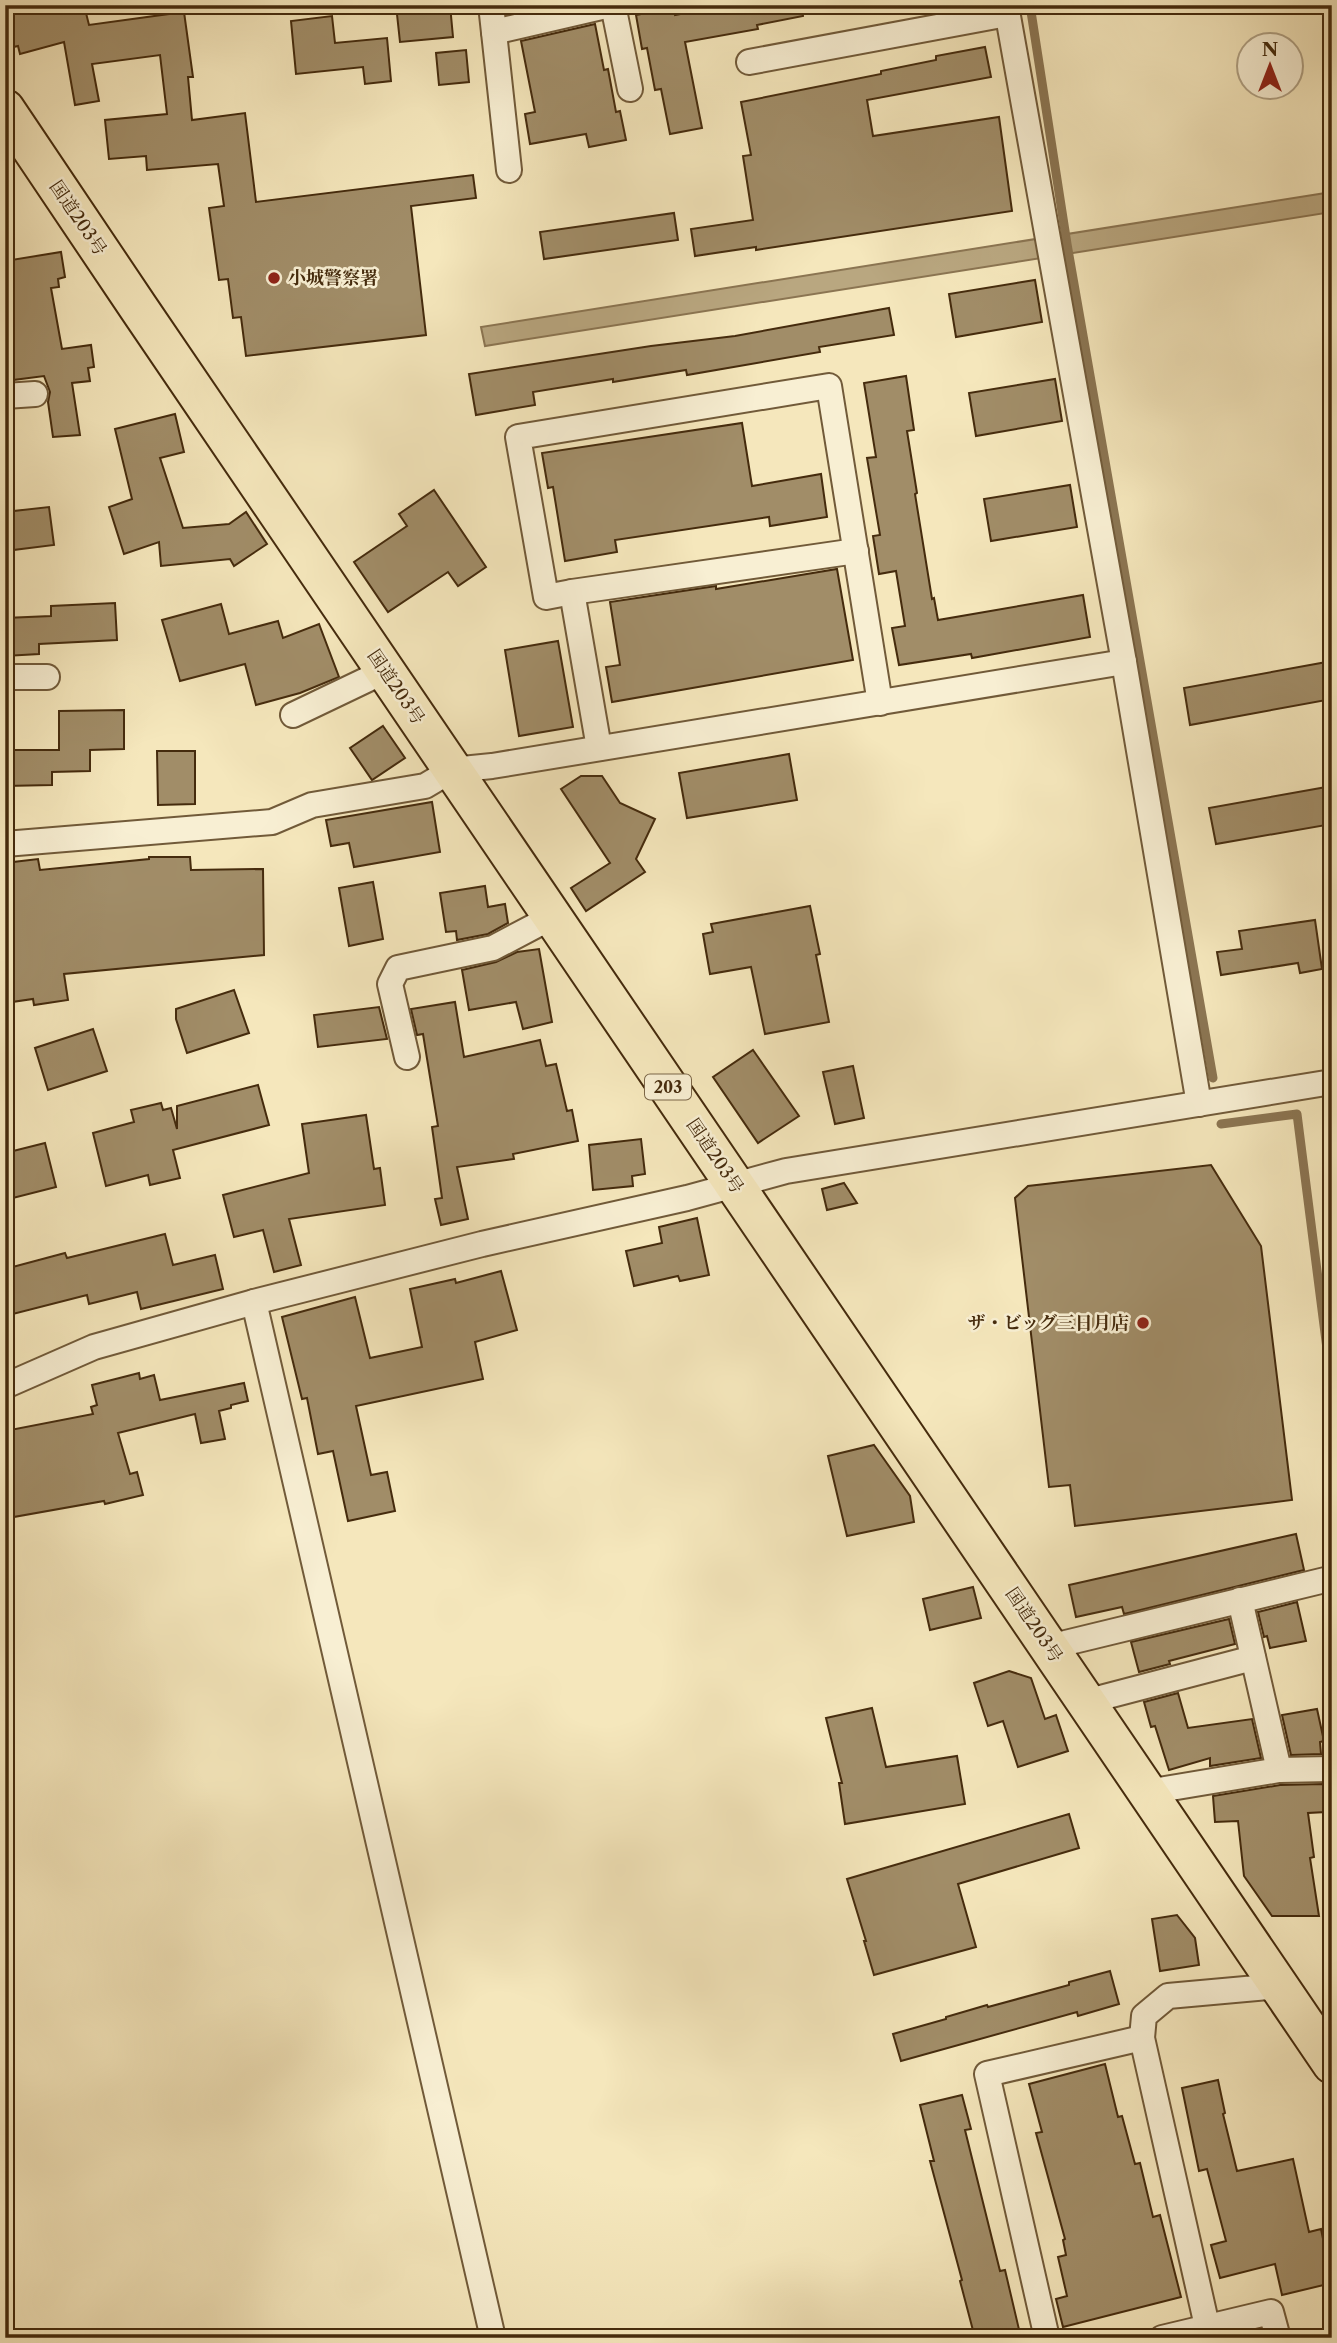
<svg xmlns="http://www.w3.org/2000/svg" width="1337" height="2343" font-family="'Libre Caslon Text','Noto Serif JP',serif">
<style>
.water{fill:#b9a780;stroke:#8b7552;stroke-width:2}
.lines{fill:none;stroke-linecap:round;stroke-linejoin:round}
.stream{stroke:#8b7552;stroke-width:9}
.building{fill:#a18d68;stroke:#452b0d;stroke-width:2}
.street-casing{stroke:#715a39;stroke-width:28}
.highway-casing{stroke:#452b0d;stroke-width:42}
.street{stroke:#f8efd3;stroke-width:24}
.highway{stroke:#f5e7bc;stroke-width:38}
.poi-dot{fill:#8f2418;stroke:#f8efd3;stroke-width:2.5}
.labels{text-anchor:middle;dominant-baseline:central;stroke-width:5;stroke-linejoin:round;paint-order:stroke}
.shield{fill:#f8efd3;stroke:#7b6648;stroke-width:2}
.shield-label{font-size:16px;font-weight:bold;fill:#452b0d}
.street-label{font-size:18px;fill:#452b0d;stroke:#f8efd3}
.poi-label{font-size:18px;font-weight:bold;fill:#452b0d;stroke:#f8efd3;text-anchor:start}
</style>
<rect width="100%" height="100%" fill="#f5e7bc"/>
<filter id="stains"><feTurbulence type="fractalNoise" baseFrequency=".00286" numOctaves="4"/><feColorMatrix values="0 0 0 0 .2 0 0 0 0 .09 0 0 0 0 .02 0 0 0 .5 -.17"/></filter>
<radialGradient id="worn" r=".72"><stop offset=".6" stop-color="#630" stop-opacity="0"/><stop offset="1" stop-color="#630" stop-opacity=".3"/></radialGradient>
<path class="water" d="M1332 192V212L485 346 481 327Z"/>
<g class="lines">
<g class="stream">
<path d="M1030 5 1067 244 1213 1078"/>
<path d="M1221 1124 1297 1114 1332 1388"/>
</g>
</g>
<g class="building">
<path d="M30 5H84L89 25 184 12 193 77H188L192 120 245 113 256 202 473 175 476 198 411 206 426 335 246 356 241 317 233 318 228 279 219 280 209 208 224 206 218 164 147 170 146 156 109 159 105 120 167 114 160 55 92 64 99 101 75 105 64 42 20 54 18 46 5 49V12Z"/>
<path d="M396 5H450L453 37 400 42Z"/>
<path d="M726 5H802L803 16 757 25 758 29 685 42 702 128 670 134 661 89 655 90 647 48 642 49 636 15 673 8 675 15Z"/>
<path d="M332 16 335 43 387 38 391 81 365 84 363 67 296 74 291 21Z"/>
<path d="M595 24 604 70 608 69 616 112 620 111 626 140 589 147 586 134 530 144 525 114 535 112 521 41Z"/>
<path d="M985 47 991 77 867 100 873 136 999 117 1012 211 756 250V247L695 256 691 229 753 220 743 156 751 155 741 102 881 74V71L936 60V56Z"/>
<path d="M466 50 469 82 439 85 436 53Z"/>
<path d="M674 213 678 240 544 259 540 232Z"/>
<path d="M61 252 65 277 58 279 59 287 51 288 62 349 91 345 94 367 88 368 90 381 72 383 80 435 53 437 48 402 50 392 44 376 5 381V261Z"/>
<path d="M1035 280 1042 322 956 337 949 294Z"/>
<path d="M889 308 894 335 819 347 820 352 687 375 686 370 613 382V379L533 392 535 405 476 415 469 374 651 346 735 336Z"/>
<path d="M906 376 914 430 907 431 917 493 915 494 932 599 934 598 938 620 1083 595 1090 637 972 658 971 654 899 665 892 628 905 626 896 571 879 574 873 536 880 535 867 458 876 457 864 383Z"/>
<path d="M1055 379 1062 421 976 436 969 393Z"/>
<path d="M175 414 184 452 160 458 183 528 229 524 246 512 267 544 234 566 230 559 161 566 159 542 124 554 109 507 132 499 115 429Z"/>
<path d="M742 423 752 486 821 474 827 517 770 526 769 517 615 540 617 552 565 561 553 487 548 488 542 453Z"/>
<path d="M1070 485 1077 527 991 541 984 499Z"/>
<path d="M434 490 486 567 458 586 448 572 388 612 354 562 407 526 399 514Z"/>
<path d="M49 507 54 545 5 551V512Z"/>
<path d="M837 569 853 660 612 702 606 667 620 665 610 602 716 586V589Z"/>
<path d="M115 603 117 640 39 644V654L5 656V618L51 616V606Z"/>
<path d="M221 604 229 634 278 621 283 638 319 624 339 677 300 693 256 705 245 664 180 681 162 620Z"/>
<path d="M558 641 573 727 519 736 505 650Z"/>
<path d="M1332 661V699L1190 725 1184 688Z"/>
<path d="M124 710V749L90 750V771L52 772V785L5 786V750H59V711Z"/>
<path d="M383 726 405 758 372 780 350 748Z"/>
<path d="M157 751H195V804L158 805Z"/>
<path d="M789 754 797 800 687 818 679 773Z"/>
<path d="M581 776H602L620 803 655 819 636 859 645 872 586 911 571 888 610 863 561 789Z"/>
<path d="M1332 786V824L1216 844 1209 808Z"/>
<path d="M432 802 440 852 354 867 349 843 331 846 326 820Z"/>
<path d="M149 857H190L191 870 263 869 264 955 64 974 68 1000 34 1005 33 999 5 1003V863L38 859 40 870 149 859Z"/>
<path d="M373 882 383 939 349 946 339 888Z"/>
<path d="M485 886 488 907 505 904 508 923 488 934 457 940 456 931 446 932 440 893Z"/>
<path d="M810 906 820 954 816 955 829 1022 765 1034 751 967 710 974 703 934 713 932 711 924Z"/>
<path d="M1315 920 1322 969 1300 973 1298 963 1221 975 1217 952 1242 949 1239 931Z"/>
<path d="M539 949 552 1022 523 1029 516 1002 469 1010 462 970 496 962 517 952Z"/>
<path d="M234 990 249 1033 187 1053 176 1019V1009Z"/>
<path d="M455 1002 464 1057 540 1040 546 1066 556 1064 567 1111 572 1110 578 1141 513 1154 514 1159 457 1167 468 1219 441 1225 435 1199 442 1198 432 1127 438 1126 423 1034 417 1035 411 1009Z"/>
<path d="M379 1007 387 1039 318 1047 314 1015Z"/>
<path d="M93 1029 107 1071 48 1090 35 1048Z"/>
<path d="M753 1050 799 1116 758 1143 713 1077Z"/>
<path d="M853 1066 864 1118 835 1124 823 1072Z"/>
<path d="M258 1085 269 1125 173 1150 180 1178 150 1185 148 1175 106 1186 93 1133 134 1122 131 1110 161 1103 163 1110 171 1108 177 1129V1106Z"/>
<path d="M366 1115 374 1169 380 1168 385 1205 289 1219 301 1265 274 1272 263 1230 234 1237 223 1195 309 1173 302 1124Z"/>
<path d="M641 1139 645 1174 632 1176 633 1186 593 1190 589 1145Z"/>
<path d="M45 1143 56 1187 5 1200V1153Z"/>
<path d="M1211 1165 1261 1246 1292 1500 1075 1526 1070 1485 1049 1487 1015 1198 1028 1186Z"/>
<path d="M844 1183 857 1203 827 1210 822 1189Z"/>
<path d="M697 1218 709 1275 680 1281 678 1276 634 1286 626 1251 662 1243 659 1227Z"/>
<path d="M165 1234 173 1265 215 1255 223 1289 141 1309 137 1292 89 1304 87 1295 5 1316V1269L65 1253 67 1258Z"/>
<path d="M501 1271 517 1330 475 1342 483 1379 356 1406 371 1475 387 1472 395 1511 348 1521 333 1451 318 1454 307 1398 302 1399 282 1317 355 1297 370 1358 422 1347 410 1289 455 1279 456 1283Z"/>
<path d="M139 1373 140 1379 154 1375 160 1400 244 1383 248 1401 231 1405V1408L219 1411 225 1439 201 1443 195 1414 118 1433 130 1474 137 1472 143 1495 105 1504 104 1501 8 1518 5 1502V1431L93 1414 91 1407 97 1405 92 1385Z"/>
<path d="M874 1445 910 1496 914 1522 847 1536 828 1456Z"/>
<path d="M1296 1534 1304 1570 1124 1614 1122 1607 1076 1617 1069 1585Z"/>
<path d="M973 1587 981 1618 930 1630 923 1599Z"/>
<path d="M1297 1602 1306 1641 1270 1648 1267 1636 1264 1637 1258 1612Z"/>
<path d="M1229 1619 1235 1644 1169 1661 1170 1664 1139 1672 1131 1642Z"/>
<path d="M1009 1671 1031 1678 1045 1719 1056 1715 1068 1751 1018 1767 1003 1721 988 1726 974 1683Z"/>
<path d="M1178 1693 1188 1728 1252 1719 1261 1758 1210 1766V1758L1169 1770 1155 1726 1151 1727 1144 1702Z"/>
<path d="M872 1708 886 1767 957 1756 965 1804 845 1824 839 1783H842L826 1718Z"/>
<path d="M1317 1709 1324 1741 1320 1742 1321 1754 1291 1755 1282 1715Z"/>
<path d="M1323 1784 1326 1812 1308 1813 1314 1857 1310 1858 1319 1916H1272L1244 1876 1238 1821 1215 1822 1213 1796 1280 1785Z"/>
<path d="M1069 1814 1079 1848 958 1884 976 1947 874 1975 864 1941H866L847 1879Z"/>
<path d="M1177 1915 1195 1938 1199 1965 1160 1971 1152 1919Z"/>
<path d="M1110 1971 1119 2004 1078 2016 1077 2012 901 2061 893 2034 946 2019V2017L987 2005 988 2007 1069 1985V1982Z"/>
<path d="M1105 2064 1118 2117 1122 2116 1135 2164 1140 2163 1153 2217 1160 2215 1181 2297 1063 2327 1056 2299 1067 2296 1058 2257 1066 2255 1063 2240 1065 2239 1036 2133 1042 2132 1029 2084Z"/>
<path d="M1218 2080 1225 2113 1223 2114 1237 2171 1293 2159 1309 2232 1321 2229 1332 2283 1282 2295 1275 2264 1220 2278 1211 2245 1226 2241 1207 2169 1199 2171 1182 2088Z"/>
<path d="M962 2095 971 2129 965 2130 1000 2271 1005 2270 1021 2338H975L960 2281 962 2280 930 2161H934L920 2105Z"/>
</g>
<g class="lines">
<g class="street-casing">
<g id="street">
<path d="M491 5 509 170"/>
<path d="M613 5 630 89"/>
<path d="M1006 5 1124 662 1199 1104"/>
<path d="M494 32 610 5"/>
<path d="M749 62 1007 14"/>
<path d="M5 396 35 394"/>
<path d="M572 592 546 597 518 437 829 386 880 703"/>
<path d="M5 677H47"/>
<path d="M293 715 385 671"/>
<path d="M599 748 572 592 856 551"/>
<path d="M5 844 272 822 312 805 425 786 452 770 492 766 1124 662"/>
<path d="M407 1057 390 984 398 968 493 948 552 917"/>
<path d="M254 1302 493 2338"/>
<path d="M5 1386 94 1347 254 1302 482 1244 687 1198 786 1171 1332 1082"/>
<path d="M1240 1600 1279 1770"/>
<path d="M1049 1647 1325 1580"/>
<path d="M1085 1702 1253 1658"/>
<path d="M1147 1792 1279 1770 1331 1769"/>
<path d="M1207 2326 1142 2038 1144 2016 1168 1996 1279 1986"/>
<path d="M1047 2338 987 2074 1142 2038"/>
<path d="M1162 2338 1271 2312 1278 2338"/>
</g>
</g>
<g class="highway-casing">
<path id="highway" d="M5 109 138 307 1332 2064"/>
</g>
<use href="#street" class="street"/>
<use href="#highway" class="highway"/>
</g>
<g class="poi-dot">
<circle cx="274" cy="278" r="7"/>
<circle cx="1143" cy="1323" r="7"/>
</g>
<g class="labels">
<rect class="shield" x="645" y="1074.5" width="46" height="25" rx="5"/>
<g class="shield-label">
<text x="668" y="1087">203</text>
</g>
<g class="street-label">
<text transform="translate(78 218) rotate(56)">国道203号</text>
<text transform="translate(396 687) rotate(56)">国道203号</text>
<text transform="translate(715 1156) rotate(56)">国道203号</text>
<text transform="translate(1034 1625) rotate(56)">国道203号</text>
</g>
<g class="poi-label">
<text x="288" y="278">小城警察署</text>
<text x="1129" y="1323" text-anchor="end">ザ・ビッグ三日月店</text>
</g>
</g>
<rect width="1337" height="2343" fill="none" stroke="#f5e7bc" stroke-width="28"/>
<rect x="7" y="7" width="1323" height="2329" fill="none" stroke="#452b0d" stroke-width="3.5"/>
<rect x="14" y="14" width="1309" height="2315" fill="none" stroke="#452b0d" stroke-width="2"/>
<g transform="translate(1270 66)"><circle r="33" fill="#f8efd3" stroke="#b0a184" stroke-width="2"/>
<path d="M0-5L12 26L0 18L-12 26Z" fill="#8f2418"/>
<text y="-10" font-size="19" font-weight="bold" text-anchor="middle" fill="#452b0d">N</text>
</g>
<rect width="100%" height="100%" filter="url(#stains)"/>
<rect width="100%" height="100%" fill="url(#worn)"/>
</svg>
